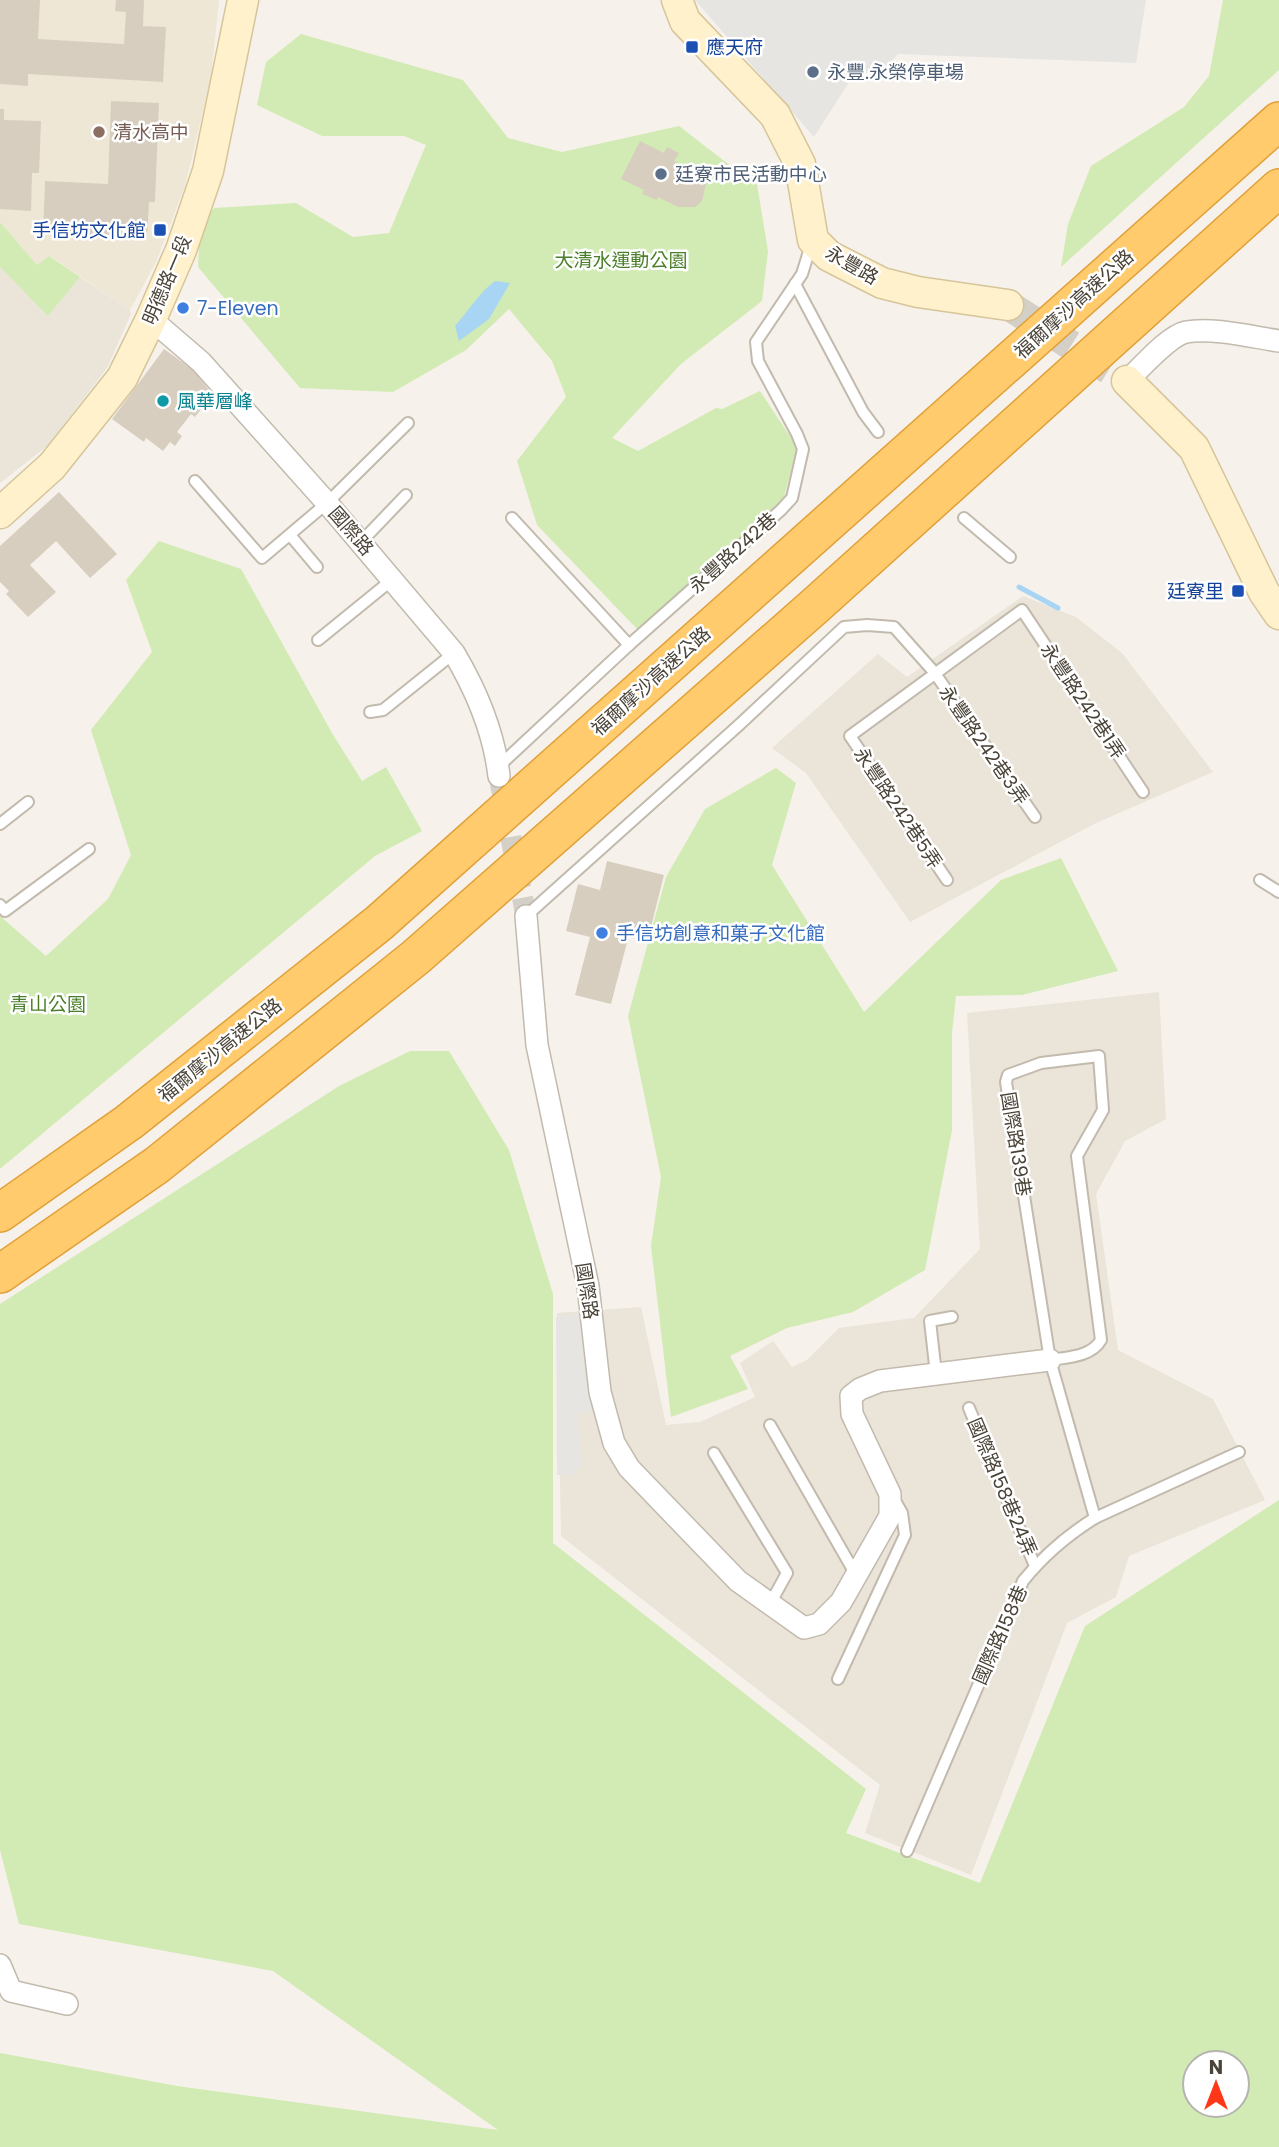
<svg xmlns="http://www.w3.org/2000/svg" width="1279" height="2147" font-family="Poppins,'Noto Sans TC',sans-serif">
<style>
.residential{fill:#eae4d9}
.education{fill:#efe7d5}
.green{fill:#d2eab3;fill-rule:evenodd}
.parking{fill:#e7e5e2}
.water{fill:#a7d5f3}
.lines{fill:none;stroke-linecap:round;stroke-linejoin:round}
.stream{stroke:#a7d5f3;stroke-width:5}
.building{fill:#d8cec0}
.street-tunnel{stroke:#d4cfc7;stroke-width:21;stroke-dasharray:21 10;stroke-linecap:butt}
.secondary-tunnel{stroke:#d4cfc7;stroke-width:30;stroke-dasharray:30 15;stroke-linecap:butt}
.lane-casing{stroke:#c2baad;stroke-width:14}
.street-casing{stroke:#c2baad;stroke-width:24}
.secondary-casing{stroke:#d6c59a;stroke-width:33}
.highway-casing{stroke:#e1a039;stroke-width:40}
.lane{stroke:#fff;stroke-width:10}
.street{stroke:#fff;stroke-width:21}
.secondary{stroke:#fff1cb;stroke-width:30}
.highway{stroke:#ffcb6c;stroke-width:37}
.transit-dot{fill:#1a4fb4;stroke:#fff;stroke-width:2.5}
.service-dot{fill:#5c6f8a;stroke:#fff;stroke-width:2.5}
.education-dot{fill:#8d6e63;stroke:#fff;stroke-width:2.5}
.shop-dot{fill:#3f7fe0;stroke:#fff;stroke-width:2.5}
.culture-dot{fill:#0f9aa8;stroke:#fff;stroke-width:2.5}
.labels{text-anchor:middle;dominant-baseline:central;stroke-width:5;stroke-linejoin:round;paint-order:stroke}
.transit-label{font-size:19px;fill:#164399;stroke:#fff;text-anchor:end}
.service-label{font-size:19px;fill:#4e5e75;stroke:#fff;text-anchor:start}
.education-label{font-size:19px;fill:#785e54;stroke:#fff;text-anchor:start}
.park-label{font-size:19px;fill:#4b7f29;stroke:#fff}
.street-label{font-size:19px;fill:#4a4338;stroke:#fff}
.shop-label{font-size:19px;fill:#366cbe;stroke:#fff;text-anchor:start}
.culture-label{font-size:19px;fill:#0d838f;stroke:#fff;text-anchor:start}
</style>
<rect width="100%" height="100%" fill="#f6f2eb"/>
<g class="residential">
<path d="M0 267 48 316 80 277 130 310 131 314 107 368 47 446 0 483Z"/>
<path d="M1023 596 1076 617 1122 653 1213 772 1096 823 910 922 806 773 772 748 878 654 907 677Z"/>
<path d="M1159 992 1166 1119 1125 1141 1096 1194 1118 1350 1213 1399 1265 1500 1129 1556 1116 1597 1067 1623 971 1875 865 1833 880 1785 561 1536 557 1313 641 1307 666 1425 700 1422 755 1397 740 1363 773 1341 792 1367 807 1360 839 1328 914 1318 980 1249 967 1013Z"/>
</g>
<path class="education" d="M0 0H219L211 78 185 186 156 262 130 310 50 256 37 265 0 222Z"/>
<g class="green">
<path d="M1223 0H1279V70L1061 267 1068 224 1091 166 1184 107 1209 76Z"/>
<path d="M301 34 463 80 508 138 562 152 679 126 732 167 754 166 768 251 762 301 681 364 612 438 638 451 716 408 722 409 760 391 797 447 782 505 639 631 537 525 517 461 566 397 552 361 509 309 466 350 393 392 300 388 198 267 200 227 214 208 296 203 353 237 389 233 426 145 404 136H322L257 105 266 62Z"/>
<path d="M0 222 37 265 49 256 80 277 48 316 0 267Z"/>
<path d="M159 541 241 569 332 733 362 781 386 767 422 831 375 856 0 1169V916L46 956 108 899 131 855 91 730 152 652 126 580Z"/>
<path d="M776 768 796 783 772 865 864 1012 1001 880 1061 858 1118 971 1022 995 956 996 952 1033V1130L925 1270 853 1312 787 1328 730 1356 748 1389 671 1417 651 1246 661 1177 628 1016 666 877 705 809Z"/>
<path d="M410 1051H449L509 1150 553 1294V1543L866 1789 846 1833 980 1883 1085 1626 1279 1500V2147H0V2053L177 2086 498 2130 273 1971 19 1924 0 1850V1304L339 1086ZM1195 2063H1237V2105H1195Z"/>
</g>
<g class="parking">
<path d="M695 0H1146L1136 63 898 54 886 66 852 78 814 137Z"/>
<path d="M587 1312 602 1411 577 1412 581 1465 572 1475H557L556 1317Z"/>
</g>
<path class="water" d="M495 281 510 283 489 319 459 341 455 326C469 310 479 293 495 281Z"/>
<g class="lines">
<path class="stream" d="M1019 587 1058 608"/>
</g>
<g class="building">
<path d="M0 0H40L38 39 124 44 126 12 115 11 116 0H144L143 26 166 27 163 82 28 74V86L0 84Z"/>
<path d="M111 101 159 103 155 202H149L147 238 43 234 45 181 108 184Z"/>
<path d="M0 109H4V120L41 121 39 173H32L31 211 0 209Z"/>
<path d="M640 141 664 153 667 147 679 153 674 161 702 176 706 184 702 201 695 207H678L658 197 657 200 642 194 644 190 621 179Z"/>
<path d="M164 349 192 369 209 390 198 404 202 408 195 417 191 414 177 432 182 436 175 446 170 442 163 451 146 438 144 442 112 419Z"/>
<path d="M59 492 117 554 90 578 56 541 30 565 56 592 28 617 6 594 9 591 0 582V546Z"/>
<path d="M607 861 664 875 649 935 630 931 611 1004 575 995 590 937 566 931 578 884 600 890Z"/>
</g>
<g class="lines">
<path class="street-tunnel" d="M499 776 526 916"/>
<path class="secondary-tunnel" d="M1008 305 1127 381"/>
<g class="lane-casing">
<g id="lane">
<path d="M795 284 863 412 878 432"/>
<path d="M195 481 262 558 327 503 408 423"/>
<path d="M512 518 629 645"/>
<path d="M964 518 1010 557"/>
<path d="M290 535 317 567"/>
<path d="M360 543 406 495"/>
<path d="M318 640 393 579"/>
<path d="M370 712 383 710 454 653"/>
<path d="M498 767 629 645 781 510 792 498 803 449 797 434 758 361 756 342 802 274 811 245"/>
<path d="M0 824 28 802"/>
<path d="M947 880 850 736 1022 610 1143 792"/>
<path d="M1260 880 1279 892"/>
<path d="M0 905 5 911 89 849"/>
<path d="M526 916 739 725 844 627 867 625 894 627 934 672 1035 817"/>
<path d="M936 1374 930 1321 952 1317"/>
<path d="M969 1408 1035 1566"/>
<path d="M770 1425 856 1575"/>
<path d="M714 1453 787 1573 770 1604"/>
<path d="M1095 1518 1239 1452"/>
<path d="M838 1679 905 1535 902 1513 894 1499"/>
<path d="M907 1851 1023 1581C1044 1555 1066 1536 1095 1518L1050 1360 1006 1082 1008 1075 1041 1063 1099 1056 1103 1110 1077 1156 1101 1340C1091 1357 1068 1357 1050 1360"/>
</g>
</g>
<g class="street-casing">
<g id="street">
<path d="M151 319 201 362 327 503 454 653C476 690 494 733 499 776"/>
<path d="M1127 381C1141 368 1168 336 1186 332 1213 327 1252 337 1279 341"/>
<path d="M526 916 537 1045 588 1286 600 1392 614 1443 629 1468 738 1581 804 1628 819 1624 841 1602 890 1516V1494L852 1414 851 1396 860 1389 880 1381 1050 1360"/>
<path d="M0 1965 11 1991 67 2004"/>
</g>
</g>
<g class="secondary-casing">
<g id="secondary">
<path d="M677 0 685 21 775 115 800 164 813 240 829 256 882 283 918 292 1008 305"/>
<path d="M1127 381 1194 448 1264 592 1279 614"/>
<path d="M0 513 52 466 122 378 151 319 181 250 208 171 243 0"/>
</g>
</g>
<g class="highway-casing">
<g id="highway">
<path d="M0 1213 129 1122 379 923 1279 121"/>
<path d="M0 1274 157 1165 416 957 816 605 1279 188"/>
</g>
</g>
<use href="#lane" class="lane"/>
<use href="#street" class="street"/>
<use href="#secondary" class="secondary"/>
<use href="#highway" class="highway"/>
</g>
<g class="transit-dot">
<rect x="685" y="40" width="14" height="14" rx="3.5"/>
<rect x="153" y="223" width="14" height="14" rx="3.5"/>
<rect x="1231" y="584" width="14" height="14" rx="3.5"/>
</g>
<g class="service-dot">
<circle cx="813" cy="72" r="7"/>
<circle cx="661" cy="174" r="7"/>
</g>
<circle class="education-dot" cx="99" cy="132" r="7"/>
<g class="shop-dot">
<circle cx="183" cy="308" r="7"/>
<circle cx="602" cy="933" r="7"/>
</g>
<circle class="culture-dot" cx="163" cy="401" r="7"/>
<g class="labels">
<g class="transit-label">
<text x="706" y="47" text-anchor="start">應天府</text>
<text x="146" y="230">手信坊文化館</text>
<text x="1224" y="591">廷寮里</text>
</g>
<g class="service-label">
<text x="827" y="72">永豐.永榮停車場</text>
<text x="675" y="174">廷寮市民活動中心</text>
</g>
<g class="education-label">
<text x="113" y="132">清水高中</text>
</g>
<g class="park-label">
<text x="621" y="260">大清水運動公園</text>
<text x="48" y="1004">青山公園</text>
</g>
<g class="street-label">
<text transform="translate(852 265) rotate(30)">永豐路</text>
<text transform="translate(167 280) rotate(-67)">明德路一段</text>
<text transform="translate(1074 304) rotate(-42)">福爾摩沙高速公路</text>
<text transform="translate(351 531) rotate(49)">國際路</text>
<text transform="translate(733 553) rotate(-42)">永豐路242巷</text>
<text transform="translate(651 681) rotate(-42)">福爾摩沙高速公路</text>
<text transform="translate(1083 701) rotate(56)">永豐路242巷1弄</text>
<text transform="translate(984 745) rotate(55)">永豐路242巷3弄</text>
<text transform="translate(898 808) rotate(56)">永豐路242巷5弄</text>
<text transform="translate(220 1050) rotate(-39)">福爾摩沙高速公路</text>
<text transform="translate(1016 1144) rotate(81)">國際路139巷</text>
<text transform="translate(587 1291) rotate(81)">國際路</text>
<text transform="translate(1002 1487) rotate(67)">國際路158巷24弄</text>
<text transform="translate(1000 1635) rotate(-66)">國際路158巷</text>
</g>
<g class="shop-label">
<text x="197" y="308">7-Eleven</text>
<text x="616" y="933">手信坊創意和菓子文化館</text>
</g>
<g class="culture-label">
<text x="177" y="401">風華層峰</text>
</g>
</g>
<g transform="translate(1216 2084)"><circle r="33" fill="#ffffff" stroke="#b7b4af" stroke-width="2"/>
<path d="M0-5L12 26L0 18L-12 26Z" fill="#fe3719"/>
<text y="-10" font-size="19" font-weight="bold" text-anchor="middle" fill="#4a4338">N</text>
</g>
</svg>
